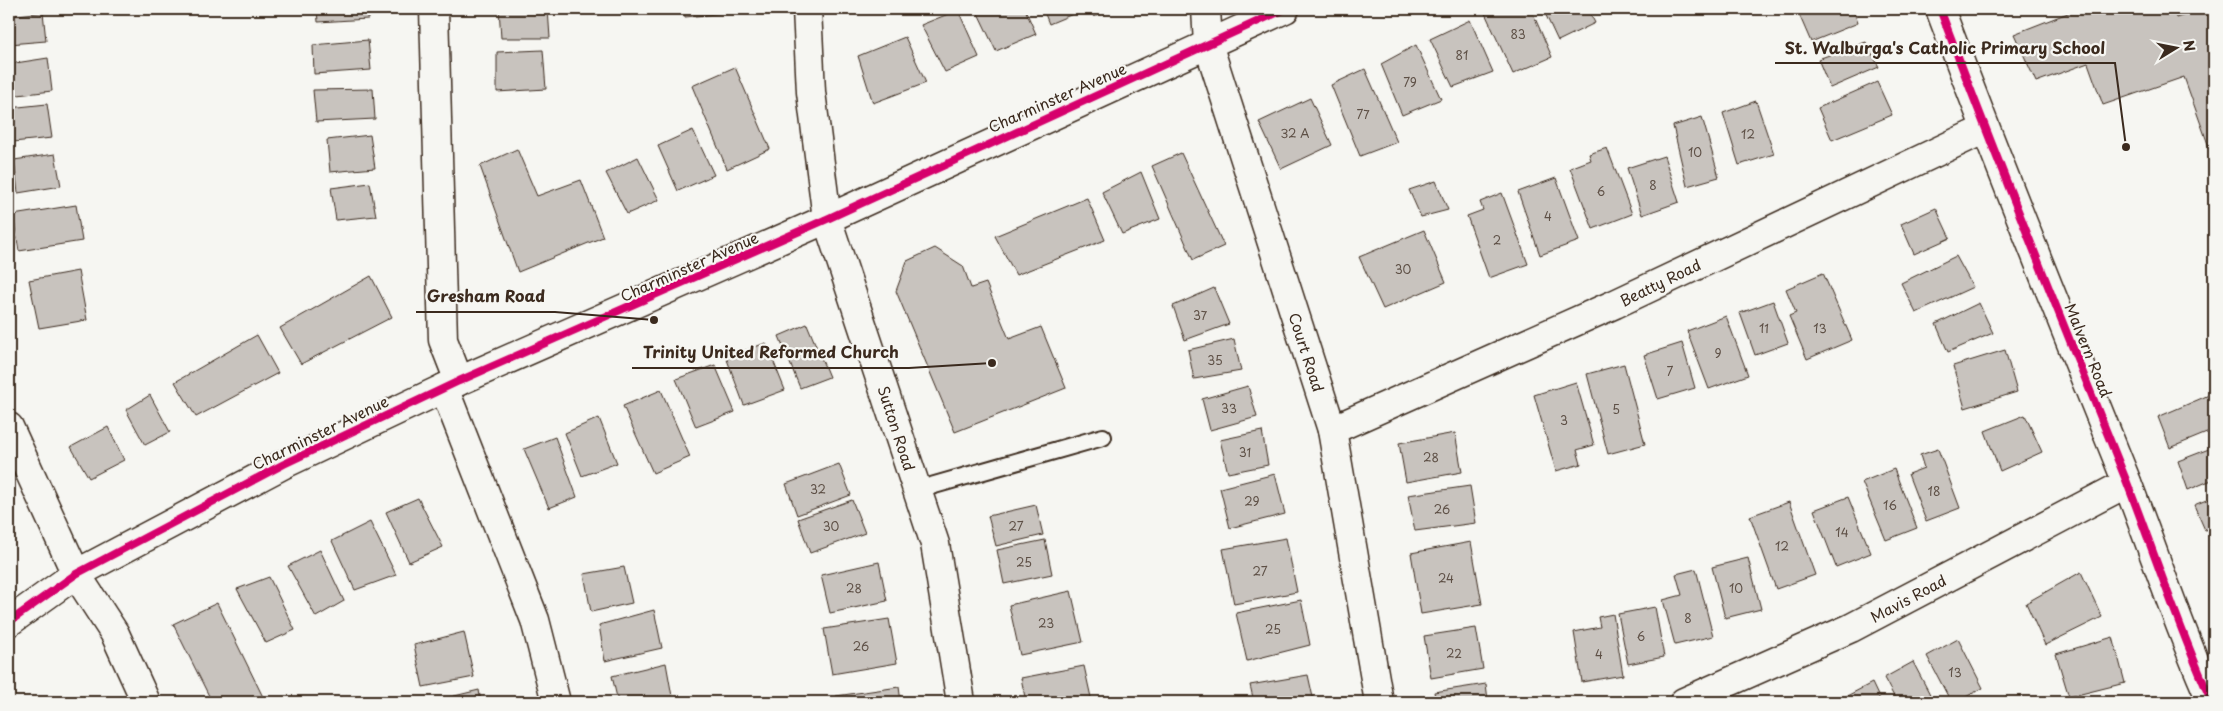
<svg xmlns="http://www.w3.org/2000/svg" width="2223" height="711" font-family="'Playpen Sans',sans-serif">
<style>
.building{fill:#c8c3be;stroke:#3b2a1e}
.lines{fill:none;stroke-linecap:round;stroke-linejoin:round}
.lane-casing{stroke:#3b2a1e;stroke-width:20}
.street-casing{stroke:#3b2a1e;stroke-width:31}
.secondary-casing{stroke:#3b2a1e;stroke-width:31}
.lane{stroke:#f6f6f2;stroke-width:16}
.street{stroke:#f6f6f2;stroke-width:28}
.secondary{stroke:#f6f6f2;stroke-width:28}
.cycleway-casing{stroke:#f6f6f2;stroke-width:11}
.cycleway{stroke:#d6006c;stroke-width:8}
.labels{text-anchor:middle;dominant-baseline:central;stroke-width:4.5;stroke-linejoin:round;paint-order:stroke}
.number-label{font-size:12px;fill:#5e5046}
.street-label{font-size:15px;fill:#3b2a1e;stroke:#f6f6f2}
.leader{fill:none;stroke:#3b2a1e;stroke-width:2}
.callout-dot{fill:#3b2a1e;stroke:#f6f6f2;stroke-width:2}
.callout-label{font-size:16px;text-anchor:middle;font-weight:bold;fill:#3b2a1e;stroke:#f6f6f2;stroke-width:4.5;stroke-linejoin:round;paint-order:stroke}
</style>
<rect width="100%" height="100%" fill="#f6f6f2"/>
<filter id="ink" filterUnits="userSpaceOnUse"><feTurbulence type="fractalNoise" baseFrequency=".02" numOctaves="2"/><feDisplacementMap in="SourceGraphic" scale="10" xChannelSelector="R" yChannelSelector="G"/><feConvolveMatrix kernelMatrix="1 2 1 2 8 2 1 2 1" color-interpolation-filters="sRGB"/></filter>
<g filter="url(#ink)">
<g class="building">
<path d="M317 9H368V19L318 22Z"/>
<path d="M499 9H548L550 38H501Z"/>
<path d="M684 9H736V12L685 17Z"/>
<path d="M976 9H1025L1036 34 996 51Z"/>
<path d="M1043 9H1079L1080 11 1049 24Z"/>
<path d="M1090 9H1112L1094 17Z"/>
<path d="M1490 9H1531L1552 57 1513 74 1484 11Z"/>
<path d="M1543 9H1588L1595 23 1558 41Z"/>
<path d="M1806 9H1853L1858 23 1811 42 1798 12Z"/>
<path d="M2078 9H2174L2176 18 2204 9H2214V161L2184 77 2103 105 2088 63 2036 82 2014 34Z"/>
<path d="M958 10 979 57 945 72 921 25Z"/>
<path d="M43 12 46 41 9 44V16Z"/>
<path d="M1470 20 1493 72 1453 87 1430 39Z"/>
<path d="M905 37 926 83 873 103 858 56Z"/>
<path d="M368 40 371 70 314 74 313 45Z"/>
<path d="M1866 42 1879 67 1830 88 1818 59Z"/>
<path d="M1416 45 1441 99 1402 115 1381 64Z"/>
<path d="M543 50 546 89 497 92V52Z"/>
<path d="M48 58 52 91 9 96V64Z"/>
<path d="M735 67 770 149 727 169 692 86Z"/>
<path d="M1365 69 1397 142 1360 156 1331 85Z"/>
<path d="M1877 82 1892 115 1832 140 1818 108Z"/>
<path d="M373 89 375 119 316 122 313 90Z"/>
<path d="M1310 98 1332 145 1281 169 1259 122Z"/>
<path d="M1756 101 1774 154 1739 165 1723 113Z"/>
<path d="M47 104 52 138 13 142 9 108Z"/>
<path d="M1702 117 1719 177 1687 186 1673 126Z"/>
<path d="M693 130 714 175 678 191 658 146Z"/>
<path d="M370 135 375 168 330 172 327 140Z"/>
<path d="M1607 148 1632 214 1593 229 1570 168 1591 160 1589 154Z"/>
<path d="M517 149 537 196 581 180 603 237 518 272 480 166Z"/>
<path d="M1181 153 1224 246 1193 260 1152 166Z"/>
<path d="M55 154 61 186 18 193 14 160Z"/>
<path d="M1664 156 1679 202 1642 215 1627 168Z"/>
<path d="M638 157 659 200 627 214 606 173Z"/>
<path d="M1141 172 1160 219 1122 234 1102 192Z"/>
<path d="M1556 178 1579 241 1540 255 1518 192Z"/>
<path d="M1436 181 1448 210 1421 217 1409 190Z"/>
<path d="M370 183 376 216 336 220 331 188Z"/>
<path d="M1502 193 1528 264 1489 278 1467 216 1483 210 1480 202Z"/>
<path d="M1087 198 1105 240 1016 275 995 236Z"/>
<path d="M76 205 82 241 19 251 13 215Z"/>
<path d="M1936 208 1950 238 1914 254 1901 224Z"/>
<path d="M1424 230 1446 282 1383 309 1359 257Z"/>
<path d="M935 248 963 266 971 288 986 283 1009 339 1041 327 1066 388 955 432 896 291 907 261Z"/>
<path d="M1956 256 1973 287 1916 313 1901 283Z"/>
<path d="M78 271 87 320 39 328 29 280Z"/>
<path d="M1823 273 1852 340 1807 359 1789 316 1796 313 1786 289Z"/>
<path d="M371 276 392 317 301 364 280 328Z"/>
<path d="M1214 288 1229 324 1185 340 1173 306Z"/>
<path d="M1773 301 1788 343 1755 355 1740 313Z"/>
<path d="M1979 303 1993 333 1948 352 1936 324Z"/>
<path d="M1726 316 1748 375 1709 389 1687 331Z"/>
<path d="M807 324 829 377 800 388 779 336Z"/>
<path d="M257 335 278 373 196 417 175 382Z"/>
<path d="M1234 339 1241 371 1194 379 1188 350Z"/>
<path d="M766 343 785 390 744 405 726 357Z"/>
<path d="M1682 343 1695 388 1658 399 1644 355Z"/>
<path d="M2005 350 2017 392 1965 408 1953 366Z"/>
<path d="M1624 364 1645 444 1608 454 1587 374Z"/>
<path d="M715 365 735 412 696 427 676 379Z"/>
<path d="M1576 382 1594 445 1577 450 1581 464 1556 471 1534 395Z"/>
<path d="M1248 386 1257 417 1210 430 1202 399Z"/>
<path d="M661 390 690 457 653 473 623 406Z"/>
<path d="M150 395 170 432 145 445 126 410Z"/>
<path d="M2209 395 2214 407V430L2170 448 2158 417Z"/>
<path d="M2025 415 2042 452 2000 471 1985 431Z"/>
<path d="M599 418 617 463 582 476 565 433Z"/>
<path d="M108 427 124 460 89 478 71 447Z"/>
<path d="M1262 431 1268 465 1228 473 1220 440Z"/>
<path d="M1455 433 1462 472 1406 482 1399 443Z"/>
<path d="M555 437 577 497 549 508 524 449Z"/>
<path d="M2214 447V479L2188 490 2178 461Z"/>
<path d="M1938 449 1960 508 1926 521 1908 474 1924 468 1920 455Z"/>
<path d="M839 464 851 495 797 515 786 484Z"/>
<path d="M1894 469 1917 528 1886 540 1862 482Z"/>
<path d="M1275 474 1285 514 1230 528 1220 488Z"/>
<path d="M1470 486 1476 523 1415 531 1408 495Z"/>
<path d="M1848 497 1871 553 1836 567 1814 510Z"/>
<path d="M2214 497V527L2205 530 2194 505Z"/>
<path d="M418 498 443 547 409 562 386 512Z"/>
<path d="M852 500 865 533 810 553 798 519Z"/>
<path d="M1789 502 1815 575 1776 589 1750 516Z"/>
<path d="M1036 505 1043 535 996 546 988 516Z"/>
<path d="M370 522 396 575 355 590 332 541Z"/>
<path d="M1286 538 1297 592 1234 604 1223 549Z"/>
<path d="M1045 540 1052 574 1004 584 997 550Z"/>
<path d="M1471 542 1482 604 1421 614 1411 553Z"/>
<path d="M320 550 344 601 316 617 288 566Z"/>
<path d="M1748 558 1761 609 1725 618 1712 567Z"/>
<path d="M879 562 887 601 830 613 821 575Z"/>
<path d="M624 567 632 603 591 612 584 574Z"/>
<path d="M1696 569 1713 636 1675 645 1663 600 1682 595 1676 574Z"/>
<path d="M2081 572 2102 617 2045 645 2026 603Z"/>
<path d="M269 577 295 630 266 643 237 589Z"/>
<path d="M1071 591 1083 642 1020 655 1009 605Z"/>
<path d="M1301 600 1310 645 1247 661 1236 613Z"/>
<path d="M217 603 264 699 256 702H212L173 624Z"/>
<path d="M1655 607 1664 657 1628 664 1618 614Z"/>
<path d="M654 610 662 648 605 661 599 625Z"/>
<path d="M1613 614 1623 675 1582 682 1574 632 1600 627 1598 617Z"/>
<path d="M889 619 897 663 832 674 824 629Z"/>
<path d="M1476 628 1483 669 1431 678 1424 636Z"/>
<path d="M464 632 474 677 423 687 414 645Z"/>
<path d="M2113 637 2125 683 2069 697 2056 654Z"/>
<path d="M1958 639 1983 688 1956 702H1951L1927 656Z"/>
<path d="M1913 662 1934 702H1897L1884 678Z"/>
<path d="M666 663 673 702H618L612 676Z"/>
<path d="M1084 666 1092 702H1026L1021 678Z"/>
<path d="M1308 675 1314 702H1254L1250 685Z"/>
<path d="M1872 683 1881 702H1841L1839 700Z"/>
<path d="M1486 684 1488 700 1503 697 1504 702H1436L1434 692Z"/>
<path d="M899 687 901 702H837L836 696Z"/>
<path d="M479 690 481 702H434V701Z"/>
</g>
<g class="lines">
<g class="lane-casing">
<path id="lane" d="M917 490 1103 437"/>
</g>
<g class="street-casing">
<g id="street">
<path d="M434 9 443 340 459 381"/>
<path d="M807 9 811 92 827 219 935 544 961 702"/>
<path d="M1206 9 1208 44 1332 430 1379 702"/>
<path d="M444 388 535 620 556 702"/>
<path d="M9 427 76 574 115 634 146 702"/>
<path d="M1332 430 1615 304 1985 129"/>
<path d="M1684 702 1851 628 2127 483"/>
</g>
</g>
<g class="secondary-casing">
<g id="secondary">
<path d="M1940 9C1999 167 2063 323 2126 480 2155 554 2179 630 2212 702"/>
<path d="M9 622 76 574 284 464 459 381 827 219 1285 9"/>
</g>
</g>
<use href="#lane" class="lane"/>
<use href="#street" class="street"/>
<use href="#secondary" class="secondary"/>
<g class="cycleway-casing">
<g id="cycleway">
<path d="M1940 9C1999 167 2063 323 2126 480 2155 554 2179 630 2212 702"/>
<path d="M9 622 76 574 284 464 459 381 827 219 1285 9"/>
</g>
</g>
<use href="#cycleway" class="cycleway"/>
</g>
</g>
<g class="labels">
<g class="number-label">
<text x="1518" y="34">83</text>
<text x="1462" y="55">81</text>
<text x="1410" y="82">79</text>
<text x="1363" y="114">77</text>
<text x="1295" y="133">32 A</text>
<text x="1748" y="134">12</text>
<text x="1695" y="152">10</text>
<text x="1653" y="185">8</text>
<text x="1601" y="191">6</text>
<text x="1548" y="216">4</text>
<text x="1497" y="240">2</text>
<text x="1403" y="269">30</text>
<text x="1200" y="315">37</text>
<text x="1764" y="328">11</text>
<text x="1820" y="328">13</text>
<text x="1718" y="353">9</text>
<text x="1215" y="360">35</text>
<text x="1670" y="371">7</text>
<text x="1229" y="408">33</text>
<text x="1616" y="409">5</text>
<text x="1564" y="420">3</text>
<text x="1245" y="452">31</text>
<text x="1431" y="457">28</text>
<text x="818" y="489">32</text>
<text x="1934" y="491">18</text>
<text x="1252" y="501">29</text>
<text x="1890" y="505">16</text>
<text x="1442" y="509">26</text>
<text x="831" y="526">30</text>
<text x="1016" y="526">27</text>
<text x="1842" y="532">14</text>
<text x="1782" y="546">12</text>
<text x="1024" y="562">25</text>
<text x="1260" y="571">27</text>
<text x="1446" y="578">24</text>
<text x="854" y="588">28</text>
<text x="1736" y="588">10</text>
<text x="1688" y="618">8</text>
<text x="1046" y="623">23</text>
<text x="1273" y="629">25</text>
<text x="1641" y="636">6</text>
<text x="861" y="646">26</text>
<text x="1454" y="653">22</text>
<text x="1599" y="654">4</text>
<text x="1955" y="672">13</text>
</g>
<g class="street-label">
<text transform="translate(1057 97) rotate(-24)">Charminster Avenue</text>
<text transform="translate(689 266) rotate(-24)">Charminster Avenue</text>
<text transform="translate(1660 282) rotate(-26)">Beatty Road</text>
<text transform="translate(2089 350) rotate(68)">Malvern Road</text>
<text transform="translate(1307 352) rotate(72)">Court Road</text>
<text transform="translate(897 428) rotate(72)">Sutton Road</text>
<text transform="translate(320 432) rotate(-26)">Charminster Avenue</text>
<text transform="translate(1908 598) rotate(-28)">Mavis Road</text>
</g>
</g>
<path class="leader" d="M2126 147L2115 63H1775M654 320L555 312H416M992 363L909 368H632"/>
<g class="callout-dot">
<circle cx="2126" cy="147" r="5"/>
<circle cx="654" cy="320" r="5"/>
<circle cx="992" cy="363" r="5"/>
</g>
<g class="callout-label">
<text x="1945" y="54">St. Walburga's Catholic Primary School</text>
<text x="486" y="302">Gresham Road</text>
<text x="771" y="358">Trinity United Reformed Church</text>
</g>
<rect width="2223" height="711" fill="none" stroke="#f6f6f2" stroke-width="30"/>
<rect x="15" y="15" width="2193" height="681" fill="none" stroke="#3b2a1e" stroke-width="2" filter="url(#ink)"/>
<g transform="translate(2176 48) rotate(80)" stroke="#f6f6f2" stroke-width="4" paint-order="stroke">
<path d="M0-4L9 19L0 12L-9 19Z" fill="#3b2a1e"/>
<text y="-8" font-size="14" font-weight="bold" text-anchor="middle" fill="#3b2a1e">N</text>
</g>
</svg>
